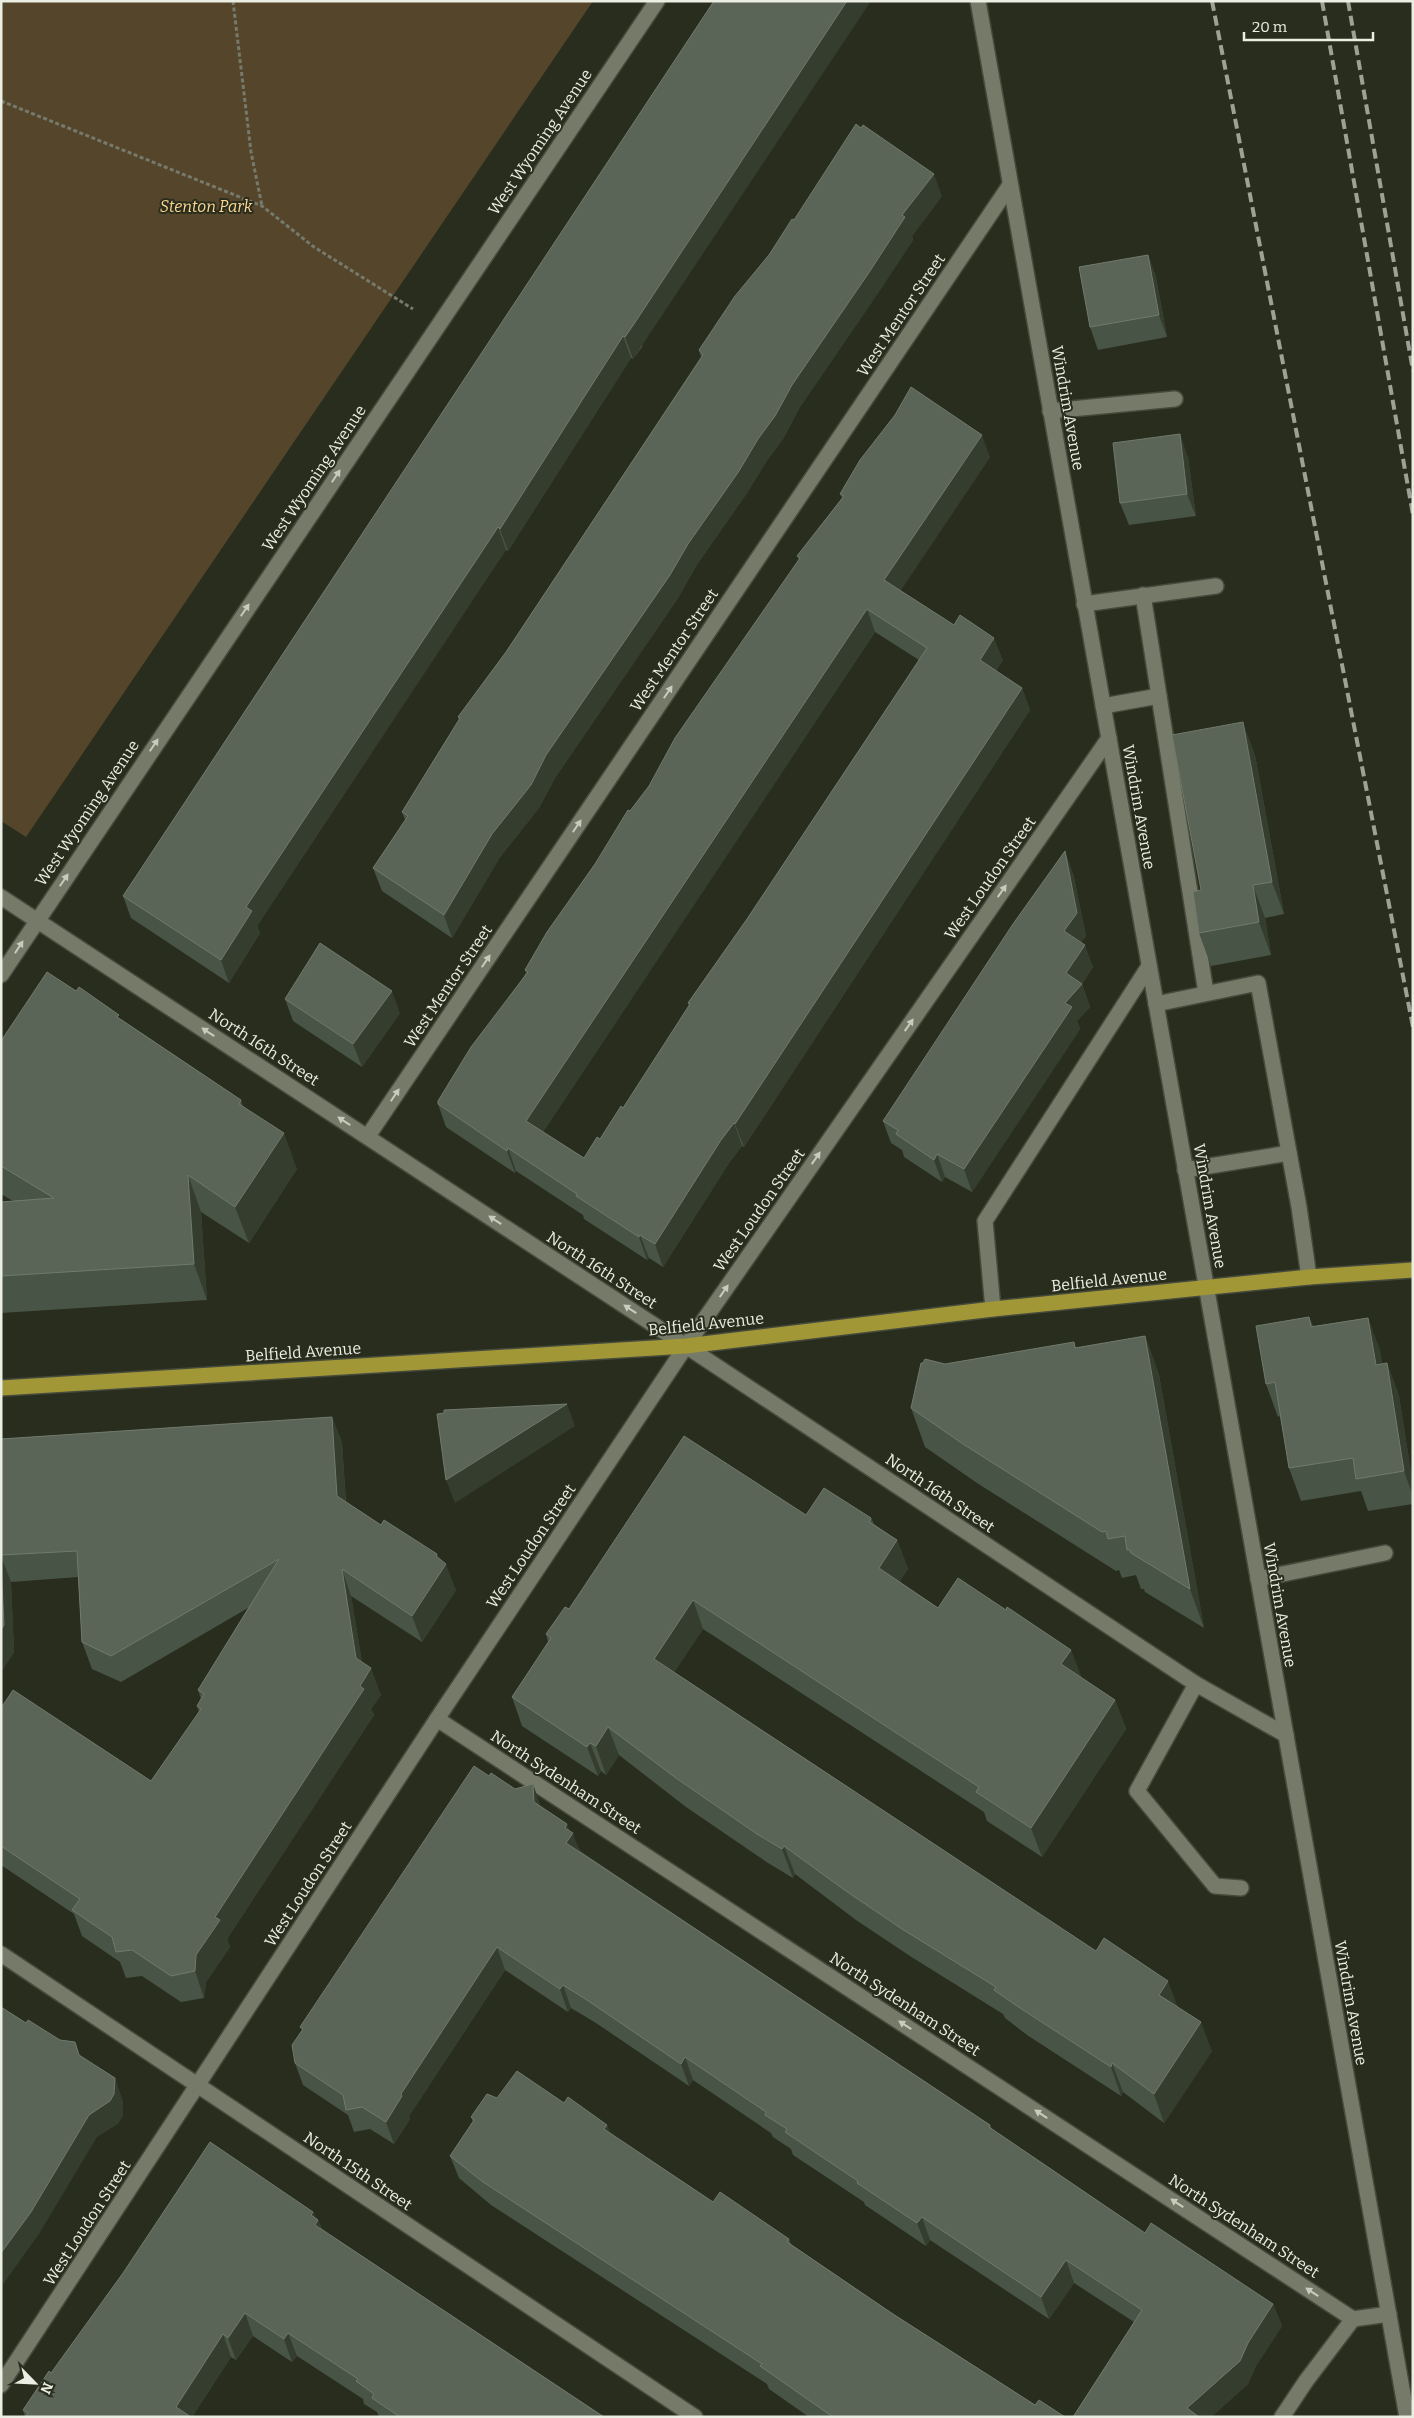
<svg xmlns="http://www.w3.org/2000/svg" width="1414" height="2418" font-family="Bitter,serif">
<style>
.green{fill:#55462b}
.lines{fill:none;stroke-linecap:round;stroke-linejoin:round}
.lane-casing{stroke:#464a3c;stroke-width:18}
.street-casing{stroke:#464a3c;stroke-width:18}
.primary-casing{stroke:#464a3c;stroke-width:18}
.path{stroke:#767a6c;stroke-width:3;stroke-dasharray:4 2.5;stroke-linecap:butt}
.lane{stroke:#767b69;stroke-width:15}
.street{stroke:#767b69;stroke-width:15}
.primary{stroke:#a19737;stroke-width:15}
.rail{stroke:#9ea194;stroke-width:4;stroke-dasharray:10 5;stroke-linecap:butt}
.wall{fill:#485446;fill-rule:evenodd}
.shaded-wall{fill:#343d2e}
.building{fill:#5a6457;stroke:#707a6d;fill-rule:evenodd}
.oneway{fill:#c8ccbe}
.labels{text-anchor:middle;dominant-baseline:central;stroke-width:4;stroke-linejoin:round;paint-order:stroke}
.street-label{font-size:16px;fill:#ebeee3;stroke:#292d1d}
.park-label{font-size:16px;font-style:italic;fill:#fed691;stroke:#292d1d}
</style>
<rect width="100%" height="100%" fill="#292d1d"/>
<path class="green" d="M1 1H593L26 837 1 821Z"/>
<g class="lines">
<g class="lane-casing">
<g id="lane">
<path d="M1050 411 1175 399"/>
<path d="M1084 604 1216 586"/>
<path d="M1159 696 1206 993"/>
<path d="M1103 706 1159 696 1143 595"/>
<path d="M1156 1004 1258 983 1299 1207 1309 1277"/>
<path d="M1185 1170 1289 1153"/>
<path d="M993 1309 985 1221 1149 966"/>
<path d="M686 1346 1196 1684 1286 1735"/>
<path d="M1258 1579 1385 1553"/>
<path d="M1196 1684 1137 1791 1215 1886 1241 1888"/>
</g>
</g>
<g class="street-casing">
<g id="street">
<path d="M978 1 1407 2417"/>
<path d="M1 897 686 1346"/>
<path d="M1 975 657 1"/>
<path d="M368 1136 1010 185"/>
<path d="M437 1719 1353 2319"/>
<path d="M1 1954 695 2417"/>
<path d="M1 2385 437 1719 686 1346 1109 738"/>
<path d="M1282 2417 1306 2381 1353 2319 1389 2314"/>
</g>
</g>
<g class="primary-casing">
<path id="primary" d="M1 1388 686 1346 993 1309 1309 1277 1413 1270"/>
</g>
<g class="path">
<path d="M233 1 251 152 262 206"/>
<path d="M1 101 262 206 314 247 413 309"/>
</g>
<use href="#lane" class="lane"/>
<use href="#street" class="street"/>
<use href="#primary" class="primary"/>
<g class="rail">
<path d="M1212 1 1413 1027"/>
<path d="M1322 1 1413 515"/>
<path d="M1348 1 1413 371"/>
</g>
</g>
<g class="wall">
<path d="M714 1 642 347 633 359 631 358 508 551 506 550 487 578 257 926 260 933 229 983 131 918 123 896Z"/>
<path d="M942 196 912 236 913 240 878 293 800 407 783 439 766 462 747 493 696 566 678 598 555 778 539 808 500 857 452 938 382 891 373 868 405 820 402 812 459 720 458 717 506 652 701 357 699 350 794 220Z"/>
<path d="M1148 255 1156 277 1167 337 1098 350 1090 327Z"/>
<path d="M990 457 900 591 1003 660 996 671 1022 688 1030 710 744 1147 742 1146 729 1163 663 1267 649 1258 647 1260 584 1219 583 1215 516 1171 515 1173 446 1127 438 1104 526 973 525 970 630 811 649 786 799 560 797 556 842 498 840 494ZM875 632 919 660 747 919 688 1003 689 1006 623 1108 600 1139 584 1158 543 1132Z"/>
<path d="M1188 457 1196 516 1129 525 1120 503Z"/>
<path d="M1255 755 1284 914 1265 918 1271 955 1211 966 1199 933 1201 890Z"/>
<path d="M1073 873 1086 936 1081 942 1093 967 1082 984 1090 1007 1077 1021 1080 1029 972 1192 945 1177 942 1182 904 1157 902 1150 891 1143 883 1121Z"/>
<path d="M285 999 400 1013 362 1067 293 1021Z"/>
<path d="M121 1019 241 1100 243 1107 297 1169 249 1243 201 1212 207 1300 1 1313V1202L13 1201 1 1194V1041Z"/>
<path d="M1309 1317 1313 1326 1368 1318 1380 1351 1382 1364 1387 1363 1399 1396 1413 1485V1504L1368 1511 1361 1491 1301 1501 1289 1468 1280 1416 1278 1417 1266 1384Z"/>
<path d="M1145 1336 1159 1375 1204 1628 1145 1592 1144 1589H1141L1136 1575 1122 1578 1119 1570 1116 1571 977 1483 925 1447 911 1408 923 1363 945 1364 1074 1342 1076 1348Z"/>
<path d="M332 1417 342 1443 346 1502 381 1525 437 1554 439 1559 456 1590 422 1642 351 1596 362 1662 381 1695 371 1709 374 1715 227 1939 230 1947 206 1982 204 1998 181 2002 142 1976 126 1978 120 1962 82 1936 74 1914 1 1865V1708L151 1781 199 1712 197 1706 201 1699 198 1690 248 1608 121 1682 92 1669 82 1642 78 1577 11 1582 14 1652 1 1672V1439Z"/>
<path d="M806 1515 871 1518 874 1524 897 1540 908 1569 899 1582 938 1608 1006 1610 1071 1650 1081 1678 1115 1700 1126 1729 1042 1857 987 1821 984 1812 703 1629 674 1672 1177 2006 1212 2051 1164 2123 1123 2092 1121 2096 1027 2035 1005 2018 1003 2014 913 1958 856 1920 795 1874 793 1878 768 1863 686 1807 619 1755 606 1775 601 1771 598 1776 522 1726 512 1697 548 1642 546 1634 569 1609Z"/>
<path d="M489 1776 515 1789 533 1784 540 1806 570 1831 580 1851 990 2125 992 2129 1145 2233 1273 2304 1282 2326 1256 2366 1248 2384 1211 2417H1073L1134 2322 1074 2283 1049 2319 930 2240 926 2246 865 2205 864 2202 793 2155 791 2149 773 2137 771 2133 693 2080 689 2086 596 2023 571 2008 568 2012 505 1970 409 2116 410 2119 394 2144 370 2129 354 2132 348 2115 303 2085 295 2063 302 2030 300 2027Z"/>
<path d="M497 2098 564 2103 607 2125 610 2134 713 2202 789 2239 791 2244 893 2314 1035 2405 1065 2417H809L769 2389 767 2384 491 2205 459 2178 450 2156 473 2122 471 2117Z"/>
<path d="M313 2212 315 2217 318 2220 322 2229 604 2417H379L377 2412 364 2404 363 2399 297 2356 292 2362 253 2336 236 2360 231 2357 192 2417H25L23 2410 51 2373Z"/>
</g>
<g class="shaded-wall">
<path d="M847 1H871L633 359 625 337Z"/>
<path d="M934 174 942 196 912 236 913 240 878 293 800 407 783 439 766 462 747 493 696 566 678 598 555 778 539 808 500 857 452 938 444 915 492 834 758 439 792 385 902 215Z"/>
<path d="M1148 255 1156 277 1167 337 1159 315Z"/>
<path d="M623 336 631 358 508 551 500 529Z"/>
<path d="M1180 434 1188 457 1196 516 1187 494Z"/>
<path d="M982 435 990 457 892 603 884 580Z"/>
<path d="M498 527 506 550 257 926 260 933 229 983 221 960 246 907Z"/>
<path d="M867 609 875 632 535 1144 526 1121Z"/>
<path d="M994 638 1003 660 988 683 980 660Z"/>
<path d="M1022 688 1030 710 744 1147 735 1124Z"/>
<path d="M1243 722 1255 755 1284 914 1272 882Z"/>
<path d="M1065 851 1073 873 1086 936 1072 953 1064 931Z"/>
<path d="M1253 885 1265 918 1271 955 1259 922Z"/>
<path d="M1085 945 1093 967 1082 984 1090 1007 1077 1021 1080 1029 972 1192 964 1169 1065 1003 1066 973Z"/>
<path d="M392 991 400 1013 362 1067 353 1044Z"/>
<path d="M734 1123 742 1146 729 1163 663 1267 655 1244 721 1140Z"/>
<path d="M284 1133 297 1169 249 1243 235 1207Z"/>
<path d="M508 1148 516 1171 515 1173 507 1151Z"/>
<path d="M937 1154 945 1177 942 1182 934 1160Z"/>
<path d="M188 1175 201 1212 207 1300 194 1264Z"/>
<path d="M640 1235 649 1258 647 1260 639 1237Z"/>
<path d="M1368 1318 1380 1351 1387 1397 1376 1365Z"/>
<path d="M1145 1336 1159 1375 1204 1628 1190 1589Z"/>
<path d="M1387 1363 1399 1396 1413 1485V1496L1404 1471Z"/>
<path d="M567 1404 575 1426 455 1503 446 1480Z"/>
<path d="M332 1417 342 1443 347 1523 337 1496Z"/>
<path d="M897 1540 908 1569 890 1597 879 1568Z"/>
<path d="M437 1554 443 1569 446 1564 456 1590 422 1642 412 1616 436 1556Z"/>
<path d="M1 1556 11 1582 14 1652 1 1672Z"/>
<path d="M342 1569 351 1596 365 1679 371 1668 381 1695 371 1709 374 1715 227 1939 230 1947 206 1982 204 1998 195 1971 196 1955 215 1917 360 1686Z"/>
<path d="M693 1600 703 1629 664 1688 654 1659Z"/>
<path d="M1071 1650 1082 1678 1061 1664Z"/>
<path d="M1115 1700 1126 1729 1042 1857 1031 1828Z"/>
<path d="M608 1727 619 1755 606 1775 596 1746Z"/>
<path d="M590 1743 601 1771 598 1776 587 1747Z"/>
<path d="M533 1784 541 1807 534 1802Z"/>
<path d="M567 1824 572 1835 573 1833 581 1856 566 1843 565 1828Z"/>
<path d="M784 1846 795 1874 793 1878 782 1849Z"/>
<path d="M497 1947 505 1970 409 2116 410 2119 394 2144 386 2122 401 2094Z"/>
<path d="M1168 1981 1179 2010 1159 1995Z"/>
<path d="M563 1985 571 2008 568 2012 560 1989Z"/>
<path d="M1201 2022 1212 2051 1164 2123 1154 2094Z"/>
<path d="M685 2057 693 2080 689 2086 681 2064Z"/>
<path d="M1112 2063 1123 2092 1121 2096 1111 2067Z"/>
<path d="M115 2078 123 2101V2116L118 2124 97 2137 39 2234 1 2287V2253L89 2115Z"/>
<path d="M607 2125 615 2148 604 2129Z"/>
<path d="M313 2212 317 2222 318 2220 327 2242 323 2247 311 2215Z"/>
<path d="M922 2217 930 2240 926 2246 917 2223Z"/>
<path d="M1066 2260 1074 2283 1049 2319 1041 2297Z"/>
<path d="M1273 2304 1282 2326 1256 2366 1248 2384 1211 2417H1190L1187 2408 1248 2343Z"/>
<path d="M245 2313 253 2336 236 2360 228 2338Z"/>
<path d="M288 2333 297 2356 292 2362 284 2339Z"/>
<path d="M223 2334 231 2357 192 2417H180L176 2407Z"/>
</g>
<g class="building">
<path d="M714 1H847L634 324 625 337 623 336 500 529 498 527 479 556 246 907 252 911 221 960 123 896Z"/>
<path d="M856 124 861 128 863 125 934 174 902 215 905 217 870 271 792 385 775 416 758 439 739 471 688 544 670 575 546 755 531 785 492 834 444 915 373 868 408 816 402 812 460 718 458 717 506 652 703 355 699 350 735 296 769 255 792 219 794 220Z"/>
<path d="M1148 255 1159 315 1090 327 1079 267Z"/>
<path d="M911 387 982 435 884 580 954 625 960 615 994 638 980 660 1022 688 735 1124 734 1123 721 1140 655 1244 640 1235 639 1237 576 1196 577 1194 508 1148 507 1151 438 1104V1101L471 1047 528 972 525 970 547 932 595 864 628 810 630 811 649 786 675 738 800 558 797 556 844 496 840 494 860 460 895 415ZM867 609 927 648 747 919 688 1003 690 1004 623 1108 621 1106 600 1139 597 1137 584 1158 526 1121Z"/>
<path d="M1180 434 1187 494 1120 503 1113 443Z"/>
<path d="M1243 722 1272 882 1253 885 1259 922 1199 933 1193 892 1201 890 1172 735Z"/>
<path d="M1065 851 1077 913 1064 931 1085 945 1066 973 1082 984 1065 1003 1072 1007 964 1169 937 1154 934 1160 896 1134 898 1130 883 1121 1013 924Z"/>
<path d="M320 943 392 991 353 1044 285 999Z"/>
<path d="M47 972 76 991 79 987 119 1015 117 1017 241 1100 239 1104 284 1133 235 1207 188 1175 194 1264 1 1276V1202L54 1198 1 1166V1041Z"/>
<path d="M1309 1317 1311 1327 1368 1318 1376 1365 1387 1363 1404 1471 1356 1479 1353 1458 1289 1468 1275 1382 1266 1384 1256 1326Z"/>
<path d="M1145 1336 1190 1589 1131 1553 1130 1550H1127L1125 1536 1108 1539 1106 1531 1102 1532 963 1444 911 1408 921 1363H923L925 1359 945 1364 1074 1342 1075 1348Z"/>
<path d="M567 1404 446 1480 437 1414 444 1413V1410Z"/>
<path d="M332 1417 337 1496 381 1525 384 1520 437 1554 436 1556 446 1564 412 1616 342 1569 356 1658 371 1668 360 1686 364 1689 215 1917 220 1920 196 1955 195 1971 171 1976 132 1950 116 1952 112 1937 72 1910 80 1899 1 1846V1708L13 1690 151 1781 201 1709 197 1706 204 1694 198 1690 279 1559 111 1656 82 1642 77 1551 1 1555V1439Z"/>
<path d="M684 1436 806 1515 824 1488 871 1518 869 1522 897 1540 879 1568 938 1608 958 1578 1006 1610 1007 1607 1071 1650 1061 1664 1115 1700 1031 1828 976 1792 979 1787 693 1600 654 1659 1096 1951 1104 1938 1168 1981 1159 1995 1201 2022 1154 2094 1112 2063 1111 2067 1017 2006 994 1990 996 1987 902 1929 846 1891 784 1846 782 1849 757 1834 676 1778 608 1727 596 1746 590 1743 587 1747 512 1697 551 1638 546 1634 565 1607 569 1609 589 1579Z"/>
<path d="M1 1562 4 1625 1 1630Z"/>
<path d="M474 1766 489 1776 491 1773 515 1789 533 1784 534 1802 567 1824 565 1828 573 1833 566 1843 990 2125 989 2127 1145 2233 1151 2223 1273 2304 1248 2343 1240 2361 1187 2408 1199 2417H1073L1142 2310 1066 2260 1041 2297 922 2217 917 2223 857 2183 858 2181 785 2132 787 2129 765 2115 766 2112 685 2057 681 2064 587 2000 563 1985 560 1989 497 1947 401 2094 402 2096 386 2122 362 2107 346 2110 343 2095 295 2063 292 2045 303 2029 300 2027Z"/>
<path d="M1 2007 26 2023 28 2020 60 2040 75 2042 79 2055 115 2078 114 2094 110 2101 89 2115 31 2212 1 2253Z"/>
<path d="M517 2071 564 2103 568 2097 607 2125 604 2129 713 2202 720 2192 789 2239 787 2242 893 2314 1035 2405 1039 2400 1065 2417H833L760 2366 762 2364 483 2182 450 2156 474 2120 471 2117 487 2094 497 2098Z"/>
<path d="M210 2142 313 2212 311 2215 318 2220 315 2225 604 2417H400L372 2398 374 2394 356 2381 358 2379 288 2333 284 2339 245 2313 228 2338 223 2334 176 2407 191 2417H25L28 2413 23 2410 49 2371 51 2373 123 2273Z"/>
</g>
<defs><path id="oneway-solid" d="M-6-.8H1V-3.2L6.5 0L1 3.2V.8H-6Z" transform="scale(1.25)"/></defs>
<g class="oneway">
<use href="#oneway-solid" transform="translate(336 476) rotate(-56)"/>
<use href="#oneway-solid" transform="translate(245 610) rotate(-56)"/>
<use href="#oneway-solid" transform="translate(668 692) rotate(-56)"/>
<use href="#oneway-solid" transform="translate(154 745) rotate(-56)"/>
<use href="#oneway-solid" transform="translate(577 826) rotate(-56)"/>
<use href="#oneway-solid" transform="translate(64 880) rotate(-56)"/>
<use href="#oneway-solid" transform="translate(1002 891) rotate(-55)"/>
<use href="#oneway-solid" transform="translate(19 947) rotate(-57)"/>
<use href="#oneway-solid" transform="translate(486 961) rotate(-56)"/>
<use href="#oneway-solid" transform="translate(909 1025) rotate(-55)"/>
<use href="#oneway-solid" transform="translate(208 1032) rotate(-147)"/>
<use href="#oneway-solid" transform="translate(395 1095) rotate(-56)"/>
<use href="#oneway-solid" transform="translate(344 1121) rotate(-147)"/>
<use href="#oneway-solid" transform="translate(816 1158) rotate(-55)"/>
<use href="#oneway-solid" transform="translate(495 1220) rotate(-147)"/>
<use href="#oneway-solid" transform="translate(724 1291) rotate(-55)"/>
<use href="#oneway-solid" transform="translate(630 1309) rotate(-147)"/>
<use href="#oneway-solid" transform="translate(905 2025) rotate(-147)"/>
<use href="#oneway-solid" transform="translate(1041 2114) rotate(-147)"/>
<use href="#oneway-solid" transform="translate(1177 2203) rotate(-147)"/>
<use href="#oneway-solid" transform="translate(1312 2292) rotate(-147)"/>
</g>
<g class="labels">
<g class="street-label">
<text transform="translate(540 142) rotate(-56)">West Wyoming Avenue</text>
<text transform="translate(901 315) rotate(-56)">West Mentor Street</text>
<text transform="translate(1068 408) rotate(80)">Windrim Avenue</text>
<text transform="translate(314 478) rotate(-56)">West Wyoming Avenue</text>
<text transform="translate(674 650) rotate(-56)">West Mentor Street</text>
<text transform="translate(1139 807) rotate(80)">Windrim Avenue</text>
<text transform="translate(87 813) rotate(-56)">West Wyoming Avenue</text>
<text transform="translate(990 878) rotate(-55)">West Loudon Street</text>
<text transform="translate(448 986) rotate(-56)">West Mentor Street</text>
<text transform="translate(264 1047) rotate(33)">North 16th Street</text>
<text transform="translate(1210 1206) rotate(80)">Windrim Avenue</text>
<text transform="translate(759 1210) rotate(-55)">West Loudon Street</text>
<text transform="translate(602 1270) rotate(33)">North 16th Street</text>
<text transform="translate(1109 1280) rotate(-6)">Belfield Avenue</text>
<text transform="translate(706 1324) rotate(-6)">Belfield Avenue</text>
<text transform="translate(303 1352) rotate(-4)">Belfield Avenue</text>
<text transform="translate(940 1493) rotate(34)">North 16th Street</text>
<text transform="translate(531 1546) rotate(-56)">West Loudon Street</text>
<text transform="translate(1280 1605) rotate(80)">Windrim Avenue</text>
<text transform="translate(566 1782) rotate(33)">North Sydenham Street</text>
<text transform="translate(308 1884) rotate(-57)">West Loudon Street</text>
<text transform="translate(1351 2003) rotate(80)">Windrim Avenue</text>
<text transform="translate(905 2004) rotate(33)">North Sydenham Street</text>
<text transform="translate(358 2171) rotate(34)">North 15th Street</text>
<text transform="translate(87 2223) rotate(-57)">West Loudon Street</text>
<text transform="translate(1244 2226) rotate(33)">North Sydenham Street</text>
</g>
<g class="park-label">
<text x="206" y="206">Stenton Park</text>
</g>
</g>
<rect width="1414" height="2418" fill="none" stroke="#ebeee3" stroke-width="5"/>
<g transform="translate(35 2383) rotate(114)" stroke="#292d1d" stroke-width="4" paint-order="stroke">
<path d="M0-4L9 19L0 12L-9 19Z" fill="#ebeee3"/>
<text y="-8" font-size="14" font-weight="bold" text-anchor="middle" fill="#ebeee3">N</text>
</g>
<path d="M1244 32v8h129v-8" fill="none" stroke="#ebeee3" stroke-width="2.5"/>
<text x="1252" y="32" font-size="15" fill="#ebeee3" stroke="#292d1d" stroke-width="4" paint-order="stroke">20 m</text>
</svg>
